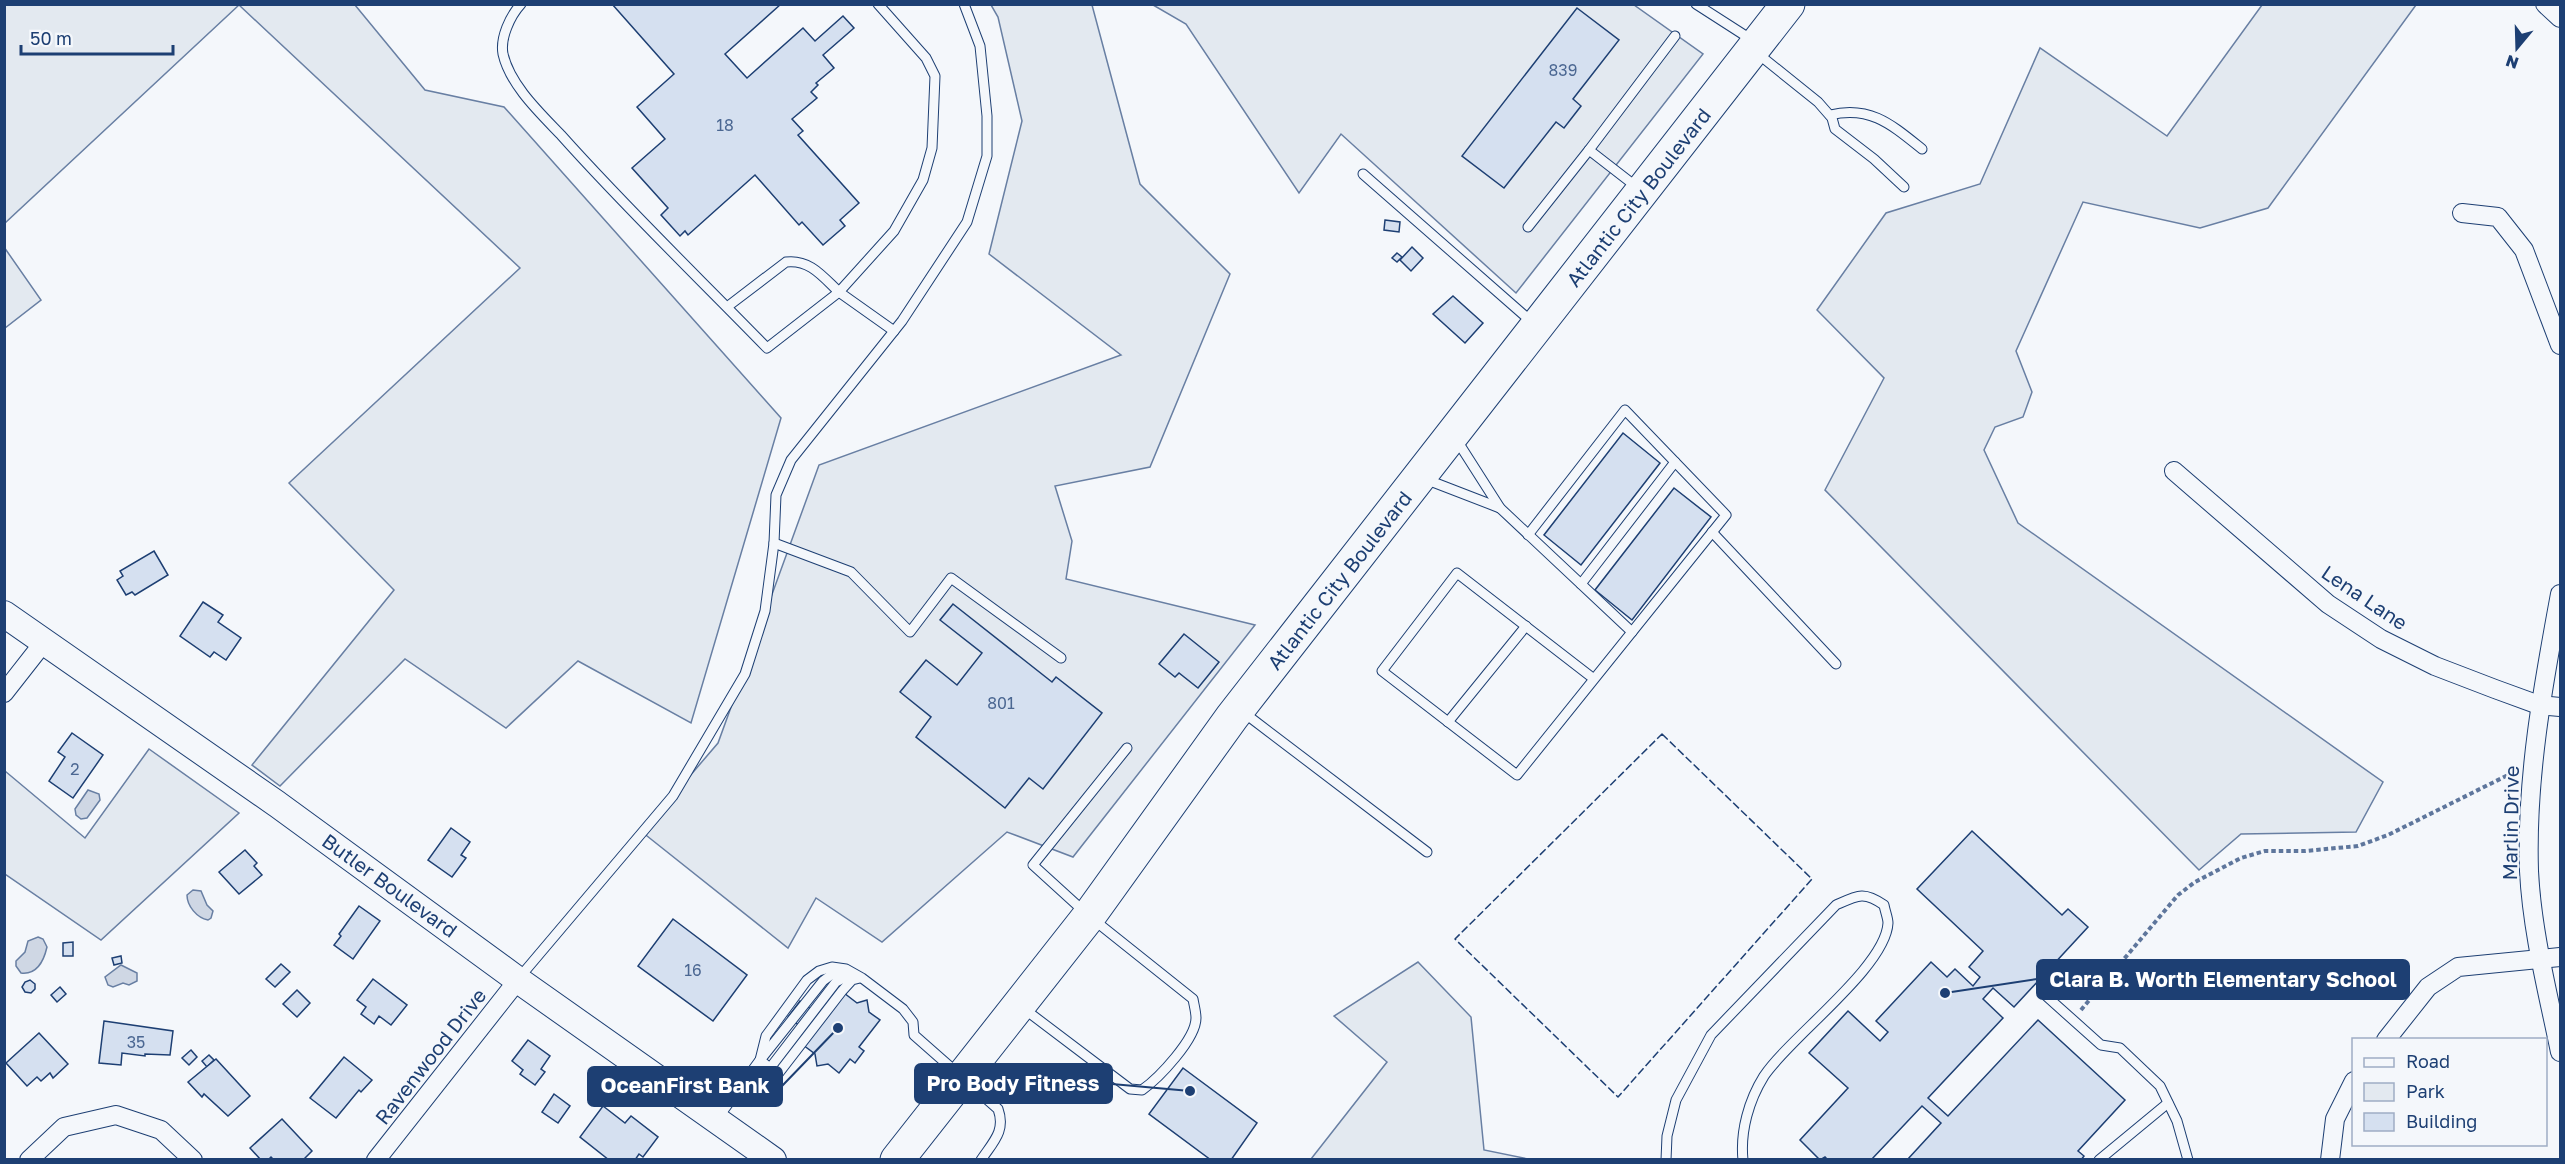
<svg xmlns="http://www.w3.org/2000/svg" width="2565" height="1164" font-family="'Golos Text',sans-serif">
<style>
.green{fill:#e3e9f0;stroke:#687fa3;stroke-width:1.5}
.water{fill:#cfd7e4;stroke:#687fa3;stroke-width:1.5}
.building{fill:#d5e0f0;stroke:#1d3f73;stroke-width:1.5}
.lines{fill:none;stroke-linecap:round;stroke-linejoin:round}
.lane-casing{stroke:#1d3f73;stroke-width:11}
.street-casing{stroke:#1d3f73;stroke-width:20}
.secondary-casing{stroke:#1d3f73;stroke-width:28}
.highway-casing{stroke:#1d3f73;stroke-width:35}
.path{stroke:#5e769c;stroke-width:4;stroke-dasharray:4.5 3;stroke-linecap:butt}
.lane{stroke:#f4f7fb;stroke-width:9}
.street{stroke:#f4f7fb;stroke-width:18}
.secondary{stroke:#f4f7fb;stroke-width:26}
.highway{stroke:#f4f7fb;stroke-width:33}
.fence{stroke:#1d3f73;stroke-width:1.5;stroke-dasharray:8 3;stroke-linecap:butt}
.labels{text-anchor:middle;dominant-baseline:central;stroke-width:4.5;stroke-linejoin:round;paint-order:stroke}
.number-label{font-size:16px;fill:#4b6792}
.street-label{font-size:20px;fill:#1d3f73;stroke:#f4f7fb}
.leader{fill:none;stroke:#1d3f73;stroke-width:2}
.callout-dot{fill:#1d3f73;stroke:#f4f7fb;stroke-width:2}
.callout{fill:#1d3f73;stroke:#1d3f73;stroke-width:2}
.callout-label{font-size:21px;text-anchor:middle;font-weight:bold;fill:#fff}
</style>
<rect width="100%" height="100%" fill="#f4f7fb"/>
<g class="green">
<path d="M5 4 355 5 425 90 504 107 781 418 691 723 578 661 506 728 405 659 280 786 252 765 394 590 289 483 520 268 239 5 5 223Z"/>
<path d="M991 5H1092L1140 184 1230 274 1150 467 1055 486 1072 541 1066 579 1255 625 1073 857 1007 832 882 942 816 898 788 948 642 832 718 743 819 465 1121 355 989 254 1022 121 998 17Z"/>
<path d="M1153 5H1634L1703 54 1516 293 1341 134 1299 193 1186 24Z"/>
<path d="M2262 5H2416L2268 208 2200 228 2083 202 2016 351 2032 392 2023 417 1995 427 1984 450 2018 523 2383 782 2356 832 2241 834 2199 870 1825 490 1884 378 1817 310 1886 213 1980 184 2040 48 2167 136Z"/>
<path d="M4 247 41 300 5 328H4Z"/>
<path d="M149 749 239 813 101 940 5 874V771L85 838Z"/>
<path d="M1418 962 1471 1017 1484 1150 1528 1159H1311L1387 1062 1334 1016Z"/>
</g>
<g class="water">
<path d="M88 790 99 794 100 800 87 818 81 819 76 815 75 809Z"/>
<path d="M193 890 201 891 207 905 213 911 211 918 208 920C197 918 187 906 187 895Z"/>
<path d="M38 937 43 939 47 947C44 960 37 975 21 973L16 966V961L25 952 28 941Z"/>
<path d="M121 965 137 973V981L129 985 123 983 113 987 108 985 105 977Z"/>
</g>
<g class="building">
<path d="M612 4H781L725 54 747 78 803 28 815 41 843 16 854 28 823 55 834 68 816 83 818 85 811 92 817 98 792 119 803 131 798 135 859 203 840 220 845 226 823 245 802 222 799 225 755 175 688 235 685 231 680 236 661 215 668 208 632 168 665 139 637 107 674 74Z"/>
<path d="M1577 8 1619 40 1573 99 1581 106 1564 128 1556 122 1504 188 1462 156Z"/>
<path d="M1385 220 1400 222 1399 232 1384 230Z"/>
<path d="M1412 247 1423 258 1411 271 1400 260Z"/>
<path d="M1397 253 1402 257 1397 262 1392 258Z"/>
<path d="M1453 296 1483 323 1465 343 1433 314Z"/>
<path d="M1623 433 1660 463 1581 565 1544 535Z"/>
<path d="M1674 488 1711 517 1632 620 1595 590Z"/>
<path d="M154 551 168 575 135 595 132 592 126 595 117 580 123 576 120 571Z"/>
<path d="M203 602 223 615 218 622 241 638 226 660 214 652 210 657 180 636Z"/>
<path d="M953 604 1052 682 1056 677 1102 713 1043 789 1029 778 1005 808 916 737 931 717 900 692 926 660 957 685 982 653 940 620Z"/>
<path d="M1184 634 1219 662 1198 688 1179 673 1175 677 1159 664Z"/>
<path d="M72 733 103 755 73 798 49 781 65 757 58 752Z"/>
<path d="M451 828 470 842 461 855 466 858 452 877 428 860Z"/>
<path d="M1972 831 2062 915 2068 909 2088 927 2014 1007 1993 988 1983 999 2003 1018 1928 1098 1948 1116 2038 1020 2125 1100 2078 1151 2084 1156 2081 1160H1907L1941 1123 1922 1106 1871 1160H1828L1825 1157 1820 1160 1800 1140 1848 1088 1809 1053 1848 1011 1880 1041 1888 1032 1876 1021 1931 962 1947 977 1955 969 1973 986 1980 977 1969 967 1983 951 1917 889Z"/>
<path d="M245 850 257 863 254 866 262 875 239 894 219 872Z"/>
<path d="M359 906 380 921 353 959 334 945 341 936 339 934Z"/>
<path d="M673 919 747 975 713 1021 638 966Z"/>
<path d="M73 942V956H63V943Z"/>
<path d="M121 956 122 963 114 965 112 958Z"/>
<path d="M281 964 290 972 275 987 266 979Z"/>
<path d="M373 979 407 1005 391 1025 379 1016 374 1024 361 1014 366 1007 357 1000Z"/>
<path d="M30 980 35 984V989L31 993 25 992 22 987 25 982Z"/>
<path d="M60 987 66 994 57 1002 51 995Z"/>
<path d="M297 990 310 1003 297 1017 283 1004Z"/>
<path d="M844 993 857 1003 867 1000 869 1012 880 1020 859 1047 864 1051 855 1063 850 1059 839 1073 828 1064 817 1066 815 1054 803 1045 812 1035 788 1017 800 1001 824 1019Z"/>
<path d="M104 1021 173 1031 170 1055 145 1054V1056L122 1053 121 1065 99 1063Z"/>
<path d="M39 1033 68 1064 53 1078 50 1073 41 1081 37 1077 27 1086 6 1063Z"/>
<path d="M528 1040 550 1056 541 1069 545 1072 535 1085 520 1074 523 1070 512 1061Z"/>
<path d="M191 1050 197 1057 189 1065 182 1058Z"/>
<path d="M209 1055 214 1060 207 1067 202 1061Z"/>
<path d="M344 1057 372 1080 361 1092 359 1090 336 1118 310 1098Z"/>
<path d="M216 1059 250 1096 228 1116 204 1094 202 1097 188 1082Z"/>
<path d="M1183 1068 1257 1123 1231 1160H1211L1149 1114Z"/>
<path d="M554 1094 570 1106 558 1123 542 1112Z"/>
<path d="M603 1106 625 1123 631 1116 658 1137 643 1157 639 1154 635 1160H609L580 1137Z"/>
<path d="M282 1119 312 1151 303 1160H274L271 1157 268 1160H261L250 1148Z"/>
</g>
<g class="lines">
<g class="lane-casing">
<g id="lane">
<path d="M521 4C510 16 500 38 503 54 510 85 540 113 561 135 627 209 698 277 767 348L839 292C823 277 810 259 786 262L727 307"/>
<path d="M878 4 926 58 935 76 932 148 923 180 894 231 839 292 894 331"/>
<path d="M1696 4 1752 40"/>
<path d="M1757 53 1818 102 1832 118 1835 129 1874 159 1904 187"/>
<path d="M1830 115C1870 105 1892 125 1922 149"/>
<path d="M1589 150 1675 36"/>
<path d="M1363 174 1533 323"/>
<path d="M1528 227 1589 150 1638 188"/>
<path d="M1456 439 1500 508 1632 632"/>
<path d="M1425 479 1500 508"/>
<path d="M1712 532 1836 664"/>
<path d="M1528 535 1625 410 1726 515 1517 775 1382 671 1457 573 1594 679"/>
<path d="M774 543 851 572 910 632 951 578 1061 658"/>
<path d="M1581 584 1675 462"/>
<path d="M1243 712 1427 852"/>
<path d="M1448 722 1526 626"/>
<path d="M519 978 673 796 745 674 765 611 774 543 776 495 791 460 902 321 967 222 987 156V116L980 46 964 4"/>
<path d="M2044 994 2101 1045 2120 1048 2160 1086 2177 1121 2188 1160"/>
<path d="M1023 1008 1130 1089 1142 1090C1159 1078 1196 1039 1196 1018 1196 1012 1194 1005 1193 999L1089 916 1033 865 1127 748"/>
<path d="M761 1059 823 981 831 975 848 973"/>
<path d="M760 1060 766 1036 807 980 819 971 832 967 846 969 862 978 903 1009 913 1022 914 1035 998 1109C1006 1131 993 1142 981 1160"/>
<path d="M778 1074 842 991 852 980 860 978"/>
<path d="M717 1119 760 1060 770 1068 836 982 848 976 857 977"/>
<path d="M1666 1160 1667 1136 1676 1100 1711 1035 1836 905C1858 895 1864 891 1884 905 1885 911 1888 918 1888 923 1886 967 1789 1038 1764 1076 1749 1100 1740 1131 1743 1160"/>
<path d="M2099 1160 2168 1103"/>
</g>
</g>
<g class="street-casing">
<g id="street">
<path d="M2545 4 2560 18"/>
<path d="M2462 213 2498 217 2524 250 2560 345"/>
<path d="M2174 471 2328 604 2381 639 2435 666 2495 689 2539 705 2560 707"/>
<path d="M2560 594C2543 686 2526 777 2529 871 2532 932 2548 993 2560 1052"/>
<path d="M4 693 44 642"/>
<path d="M2386 1040 2428 987 2458 967 2560 957"/>
<path d="M29 1160 64 1127 116 1115 161 1130 193 1160"/>
<path d="M376 1160 518 980"/>
<path d="M2330 1160 2335 1119 2354 1081"/>
</g>
</g>
<g class="secondary-casing">
<path id="secondary" d="M4 614 277 804 518 980 773 1160"/>
</g>
<g class="highway-casing">
<path id="highway" d="M897 1160 1089 916 1232 717 1788 4"/>
</g>
<path class="path" d="M2081 1010 2178 895 2195 882 2241 858 2265 851H2305L2358 846 2388 835 2514 772"/>
<use href="#lane" class="lane"/>
<use href="#street" class="street"/>
<use href="#secondary" class="secondary"/>
<use href="#highway" class="highway"/>
<path class="fence" d="M1662 734 1812 879 1618 1097 1455 939Z"/>
</g>
<g class="labels">
<g class="number-label">
<text x="1563" y="70">839</text>
<text x="725" y="125">18</text>
<text x="1001" y="703">801</text>
<text x="75" y="769">2</text>
<text x="693" y="970">16</text>
<text x="136" y="1042">35</text>
</g>
<g class="street-label">
<text transform="translate(1638 197) rotate(-52)">Atlantic City Boulevard</text>
<text transform="translate(1339 580) rotate(-52)">Atlantic City Boulevard</text>
<text transform="translate(2365 597) rotate(34)">Lena Lane</text>
<text transform="translate(2510 823) rotate(-89)">Marlin Drive</text>
<text transform="translate(390 885) rotate(36)">Butler Boulevard</text>
<text transform="translate(430 1056) rotate(-52)">Ravenwood Drive</text>
</g>
</g>
<path class="leader" d="M1945 993L2037 979M1190 1091L1112 1084M838 1028L782 1086"/>
<g class="callout-dot">
<circle cx="1945" cy="993" r="6"/>
<circle cx="1190" cy="1091" r="6"/>
<circle cx="838" cy="1028" r="6"/>
</g>
<g class="callout">
<rect x="2037" y="960" width="372" height="39" rx="6"/>
<rect x="915" y="1064" width="197" height="39" rx="6"/>
<rect x="588" y="1067" width="194" height="39" rx="6"/>
</g>
<g class="callout-label">
<text x="2223" y="987">Clara B. Worth Elementary School</text>
<text x="1013" y="1091">Pro Body Fitness</text>
<text x="685" y="1093">OceanFirst Bank</text>
</g>
<rect width="2565" height="1164" fill="none" stroke="#1d3f73" stroke-width="12"/>
<rect x="2352" y="1038" width="195" height="108" fill="#f4f7fb" stroke="#9eadc5" stroke-width="1.5"/>
<rect x="2364" y="1058" width="30" height="9" fill="#f4f7fb" stroke="#9eadc5" stroke-width="1.5"/>
<text x="2406" y="1068" font-size="18" fill="#1d3f73">Road</text>
<rect x="2364" y="1083" width="30" height="18" fill="#e3e9f0" stroke="#9eadc5" stroke-width="1.5"/>
<text x="2406" y="1098" font-size="18" fill="#1d3f73">Park</text>
<rect x="2364" y="1113" width="30" height="18" fill="#d5e0f0" stroke="#9eadc5" stroke-width="1.5"/>
<text x="2406" y="1128" font-size="18" fill="#1d3f73">Building</text>
<g transform="translate(2517 48) rotate(199)" stroke="#f4f7fb" stroke-width="4.5" paint-order="stroke">
<path d="M0-4.5L10 22L0 15L-10 22Z" fill="#1d3f73"/>
<text y="-9" font-size="16" font-weight="bold" text-anchor="middle" fill="#1d3f73">N</text>
</g>
<path d="M21 45v9h152v-9" fill="none" stroke="#1d3f73" stroke-width="3"/>
<text x="30" y="45" font-size="18" fill="#1d3f73" stroke="#f4f7fb" stroke-width="4.5" paint-order="stroke">50 m</text>
</svg>
